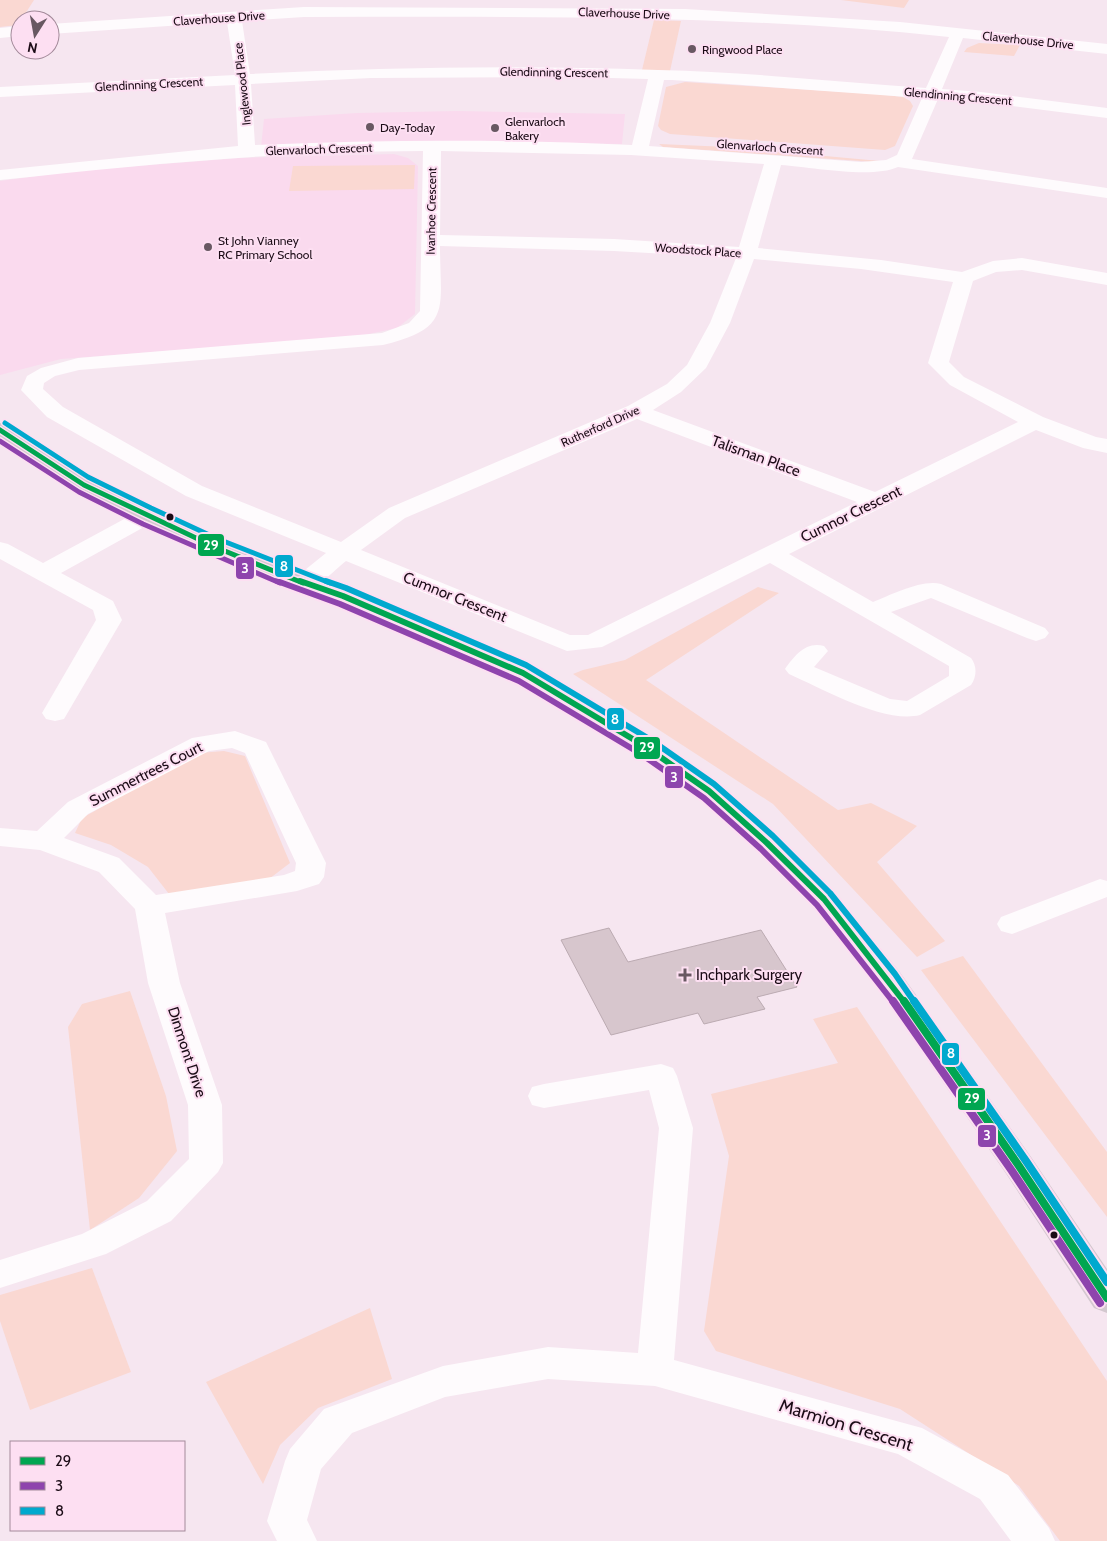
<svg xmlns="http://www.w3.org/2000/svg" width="1107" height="1541" font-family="Cabin,sans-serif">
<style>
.built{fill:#fadaee}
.green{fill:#fad8d2}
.building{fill:#d7c6cd;stroke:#bbaab1}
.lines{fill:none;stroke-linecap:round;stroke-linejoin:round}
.minor{fill:#fefbfd;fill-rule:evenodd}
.major{fill:#d3c8cf;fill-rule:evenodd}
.bus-1-far2-casing{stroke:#fddff2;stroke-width:8}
.bus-1-far1-casing{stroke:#fddff2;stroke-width:10}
.bus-1-casing{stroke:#fddff2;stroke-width:12}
.bus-2-far2-casing{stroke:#fddff2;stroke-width:8}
.bus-2-far1-casing{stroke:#fddff2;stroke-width:10}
.bus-2-casing{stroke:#fddff2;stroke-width:12}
.bus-3-far2-casing{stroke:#fddff2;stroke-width:8}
.bus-3-far1-casing{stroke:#fddff2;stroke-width:10}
.bus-3-casing{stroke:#fddff2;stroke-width:12}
.bus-1-far2{stroke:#00a651;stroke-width:5}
.bus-1-far1{stroke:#00a651;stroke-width:6}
.bus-1{stroke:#00a651;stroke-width:8}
.bus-2-far2{stroke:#8e44ad;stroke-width:5}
.bus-2-far1{stroke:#8e44ad;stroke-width:6}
.bus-2{stroke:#8e44ad;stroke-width:8}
.bus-3-far2{stroke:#00a9ce;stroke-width:5}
.bus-3-far1{stroke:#00a9ce;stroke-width:6}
.bus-3{stroke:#00a9ce;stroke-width:8}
.poi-dot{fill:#685862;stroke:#fddff2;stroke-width:2}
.bus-dot{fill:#1b0b16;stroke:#fddff2;stroke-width:2}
.labels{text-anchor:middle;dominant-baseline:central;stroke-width:4;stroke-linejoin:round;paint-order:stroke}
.far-street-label{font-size:12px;fill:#1b0b16;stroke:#fddff2}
.far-poi-label{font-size:12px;fill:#1b0b16;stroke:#fddff2;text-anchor:start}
.street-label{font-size:15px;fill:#1b0b16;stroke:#fddff2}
.poi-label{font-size:15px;fill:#1b0b16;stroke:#fddff2;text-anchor:start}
.near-street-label{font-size:18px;fill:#1b0b16;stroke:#fddff2}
.line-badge{stroke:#fddff2;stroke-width:2}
.badge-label{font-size:14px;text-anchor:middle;font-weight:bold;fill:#fff}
</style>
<rect width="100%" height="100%" fill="#f6e6f0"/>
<g class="built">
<path d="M457 111 625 114 622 144 499 142 261 147 264 119 357 113Z"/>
<path d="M394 154 408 158 418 166 415 314 397 328 359 336 61 359 0 375V181L74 171 239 158Z"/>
</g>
<g class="green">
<path d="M0 0H34L18 25 0 27Z"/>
<path d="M841 0H909L904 8Z"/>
<path d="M654 20 681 21 670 71 642 70Z"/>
<path d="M979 43 1020 45 1014 56 964 52 967 48Z"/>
<path d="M685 82 877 94 903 97 910 101 913 106 895 146 885 150 670 134 661 130 658 126 666 87Z"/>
<path d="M659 144 728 147 880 161 874 162 663 147Z"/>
<path d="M415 165 414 189 289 191 293 166Z"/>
<path d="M758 587 779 593 646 680 838 810 871 803 917 826 877 862 945 941 917 957 773 804 573 674 583 670 625 660Z"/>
<path d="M224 751 245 756 290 863 269 879 169 894 148 867 111 845 75 833 82 818 199 753Z"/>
<path d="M963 956 1107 1152V1217L921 970Z"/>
<path d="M130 991 166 1096 177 1151 139 1198 90 1230 68 1027 82 1004Z"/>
<path d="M857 1007 1107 1381V1541H1060L1019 1486 900 1409 716 1351 704 1331 729 1156 711 1094 838 1063 813 1019Z"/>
<path d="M92 1268 131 1372 30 1410 0 1321V1295Z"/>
<path d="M370 1308 392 1379 318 1408 280 1445 263 1484 206 1382Z"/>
</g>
<path class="building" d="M609 928 628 962 761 930 797 987 757 997 765 1009 704 1024 698 1013 611 1035 561 940Z"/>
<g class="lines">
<g class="minor">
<path d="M304 7 685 9 900 22 1107 44V54L963 38 942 89 981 92 1107 108V118L981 102 938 99 912 159 1107 188V198L898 167C871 179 812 167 781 165L758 248 881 260 962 272 993 261 1022 258 1107 273V285L1022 270 996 272 973 281 949 362 964 377 1043 417 1096 437 1107 439V453L1083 448 1036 430 789 554 873 602C891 595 922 579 941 584L1045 628 1049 633 1045 638 1036 641 1027 638 931 598 891 612 971 658C977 666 977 676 971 685L920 715C884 724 823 689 789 674L785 669C795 655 806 641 824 646L828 651 814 667 890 699 907 701 949 676V666L770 563 602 647 567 651 346 561C331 573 315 593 295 588L292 583 295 578 326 553 186 496 47 417 21 390 27 376 41 368 78 358 382 333 409 323 420 311 423 151C281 151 141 165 0 180V170L238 146 235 85 0 97V87L235 75 227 22 50 34V24ZM304 17C519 17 734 14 949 37L926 88C837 82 748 72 658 70 522 65 386 67 250 74L242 21ZM574 77 648 79 632 145C506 139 381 140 255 145L251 84 371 78ZM664 80H672L922 98 897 155 886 160 861 162 649 146ZM441 151 631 155 764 164 739 247 614 239 440 235ZM440 246 614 251 736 258 710 323 687 365 667 384 628 406 389 508 341 542 202 486 63 407 43 389 44 383 55 376 79 370 383 345C453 328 440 308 440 246ZM754 259 861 269 953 282 928 363 950 385 1018 422 875 492 653 410 681 392 706 368 730 323ZM637 419 857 502 588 635H570L361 550 405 518Z"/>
<path d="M20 26V36L0 38V28Z"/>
<path d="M147 509 155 511 159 516 155 521 61 573 113 601 122 620 64 719 55 721 46 719 42 713 96 620 93 610 0 559V542L8 544 43 563 139 511Z"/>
<path d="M235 731 266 742 326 863 324 877 319 884 297 891 165 913 180 983 222 1105 223 1163 218 1172 171 1221 106 1254 0 1288V1260L82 1234 147 1201 189 1159 188 1105 148 983 135 909 99 872 40 850 0 846V828L37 831 68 802 192 738ZM232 748 245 753 296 863 295 871 284 875 156 895 119 858 64 838 88 814 209 751Z"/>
<path d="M1100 879 1107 881V897L1012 934 1001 931 997 924 1001 917Z"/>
<path d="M661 1064 673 1068 677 1076 693 1128 674 1360 922 1428 1008 1475 1049 1528 1055 1541H1011L980 1499 898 1454 655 1386 548 1379 445 1397 352 1433 321 1469 307 1520 317 1541H277L267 1521 285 1461 290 1449 324 1409 443 1366 548 1347 638 1353 659 1128 649 1090 544 1108 532 1105 528 1096 532 1087 544 1084Z"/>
</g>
<path class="major" d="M0 423 8 425 92 480 155 511 223 542 313 578 352 591 532 668 656 741 719 785 777 836 834 892 899 971 1031 1157 1107 1269V1313L1094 1308 1007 1175 877 987 814 906 757 850 699 797 636 753 514 678 334 601 295 588 207 552 139 521 76 490 0 440Z"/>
<g class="bus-1-far2-casing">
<path id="bus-1-far2" d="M0 430 84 485 215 547 303 583"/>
</g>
<g class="bus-1-far1-casing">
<path id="bus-1-far1" d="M300 581 343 596 523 673 646 747 709 791 767 843 824 899 905 1003"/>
</g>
<g class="bus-1-casing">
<path id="bus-1" d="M904 1001 1019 1166 1107 1298"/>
</g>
<g class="bus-2-far2-casing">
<path id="bus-2-far2" d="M0 441 79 492 143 524 280 583"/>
</g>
<g class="bus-2-far1-casing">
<path id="bus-2-far1" d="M277 581 340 604 519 681 641 754 704 798 761 849 817 905 894 1003"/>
</g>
<g class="bus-2-casing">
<path id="bus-2" d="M893 1001 1012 1171 1100 1303"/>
</g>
<g class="bus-3-far2-casing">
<path id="bus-3-far2" d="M5 423 88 477 151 508 218 539 330 583"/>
</g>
<g class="bus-3-far1-casing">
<path id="bus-3-far1" d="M326 581 346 588 526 665 651 740 714 784 773 836 830 893 895 974 915 1003"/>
</g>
<g class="bus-3-casing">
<path id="bus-3" d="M914 1001 1026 1161 1107 1282"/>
</g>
<use href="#bus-1-far2" class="bus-1-far2"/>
<use href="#bus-1-far1" class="bus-1-far1"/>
<use href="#bus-1" class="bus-1"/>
<use href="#bus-2-far2" class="bus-2-far2"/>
<use href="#bus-2-far1" class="bus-2-far1"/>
<use href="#bus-2" class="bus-2"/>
<use href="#bus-3-far2" class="bus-3-far2"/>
<use href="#bus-3-far1" class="bus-3-far1"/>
<use href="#bus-3" class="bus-3"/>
</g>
<g class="poi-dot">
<circle cx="692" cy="49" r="5"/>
<circle cx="370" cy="127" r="5"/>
<circle cx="495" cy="128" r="5"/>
<circle cx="208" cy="247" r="5"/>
<path d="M682.5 967.5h5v5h5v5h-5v5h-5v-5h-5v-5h5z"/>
</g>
<g class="bus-dot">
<circle cx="170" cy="517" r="4.5"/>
<circle cx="1054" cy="1235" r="4.5"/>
</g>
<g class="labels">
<g class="far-street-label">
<text transform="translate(624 13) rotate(2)">Claverhouse Drive</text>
<text transform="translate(219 18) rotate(-4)">Claverhouse Drive</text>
<text transform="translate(1028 40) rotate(6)">Claverhouse Drive</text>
<text transform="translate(554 72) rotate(1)">Glendinning Crescent</text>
<text transform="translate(149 84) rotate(-3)">Glendinning Crescent</text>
<text transform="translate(242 84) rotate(-96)">Inglewood Place</text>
<text transform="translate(958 96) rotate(5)">Glendinning Crescent</text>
<text transform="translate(770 147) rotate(4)">Glenvarloch Crescent</text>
<text transform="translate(319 149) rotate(-2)">Glenvarloch Crescent</text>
<text transform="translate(431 211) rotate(-89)">Ivanhoe Crescent</text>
<text transform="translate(698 250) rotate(4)">Woodstock Place</text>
<text transform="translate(600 426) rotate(-24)">Rutherford Drive</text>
</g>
<g class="far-poi-label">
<text x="702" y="49">Ringwood Place</text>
<text x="505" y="121">Glenvarloch<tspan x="505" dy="14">Bakery</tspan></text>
<text x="380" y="127">Day-Today</text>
<text x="218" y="240">St John Vianney<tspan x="218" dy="14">RC Primary School</tspan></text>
</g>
<g class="street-label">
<text transform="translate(756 456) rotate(20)">Talisman Place</text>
<text transform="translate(851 514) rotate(-26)">Cumnor Crescent</text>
<text transform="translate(455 597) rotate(22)">Cumnor Crescent</text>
<text transform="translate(146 774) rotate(-27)">Summertrees Court</text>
<text transform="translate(187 1052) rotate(72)">Dinmont Drive</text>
</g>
<g class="poi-label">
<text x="696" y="975">Inchpark Surgery</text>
</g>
<g class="near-street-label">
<text transform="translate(846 1425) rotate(17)">Marmion Crescent</text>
</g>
</g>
<g class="line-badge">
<rect x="197" y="533" width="28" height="24" rx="5" fill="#00a651"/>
<rect x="274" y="554" width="20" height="24" rx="5" fill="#00a9ce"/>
<rect x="235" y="556" width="20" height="24" rx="5" fill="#8e44ad"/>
<rect x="606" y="707" width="19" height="24" rx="5" fill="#00a9ce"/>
<rect x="633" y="736" width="28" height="24" rx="5" fill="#00a651"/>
<rect x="664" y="765" width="20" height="24" rx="5" fill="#8e44ad"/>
<rect x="941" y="1042" width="19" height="24" rx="5" fill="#00a9ce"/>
<rect x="957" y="1087" width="29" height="24" rx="5" fill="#00a651"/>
<rect x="977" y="1124" width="20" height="24" rx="5" fill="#8e44ad"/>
</g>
<g class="badge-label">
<text x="211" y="550">29</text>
<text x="284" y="571">8</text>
<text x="245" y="573">3</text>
<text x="615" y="724">8</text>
<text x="647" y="752">29</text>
<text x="674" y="782">3</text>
<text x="951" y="1058">8</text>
<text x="972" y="1103">29</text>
<text x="987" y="1140">3</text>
</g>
<rect x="10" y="1441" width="175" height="90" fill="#fddff2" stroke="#a38a9a"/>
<rect x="20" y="1457" width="25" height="8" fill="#00a651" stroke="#a38a9a"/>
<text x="55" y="1466" font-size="15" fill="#1b0b16">29</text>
<rect x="20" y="1482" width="25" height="8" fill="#8e44ad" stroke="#a38a9a"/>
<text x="55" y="1491" font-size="15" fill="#1b0b16">3</text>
<rect x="20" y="1507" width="25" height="8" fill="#00a9ce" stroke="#a38a9a"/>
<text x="55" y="1516" font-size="15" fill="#1b0b16">8</text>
<g transform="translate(35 35) rotate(191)"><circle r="24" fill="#fddff2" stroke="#a38a9a"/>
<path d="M0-4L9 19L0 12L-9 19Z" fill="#685862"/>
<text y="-8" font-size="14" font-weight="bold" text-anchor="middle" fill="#1b0b16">N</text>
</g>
</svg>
